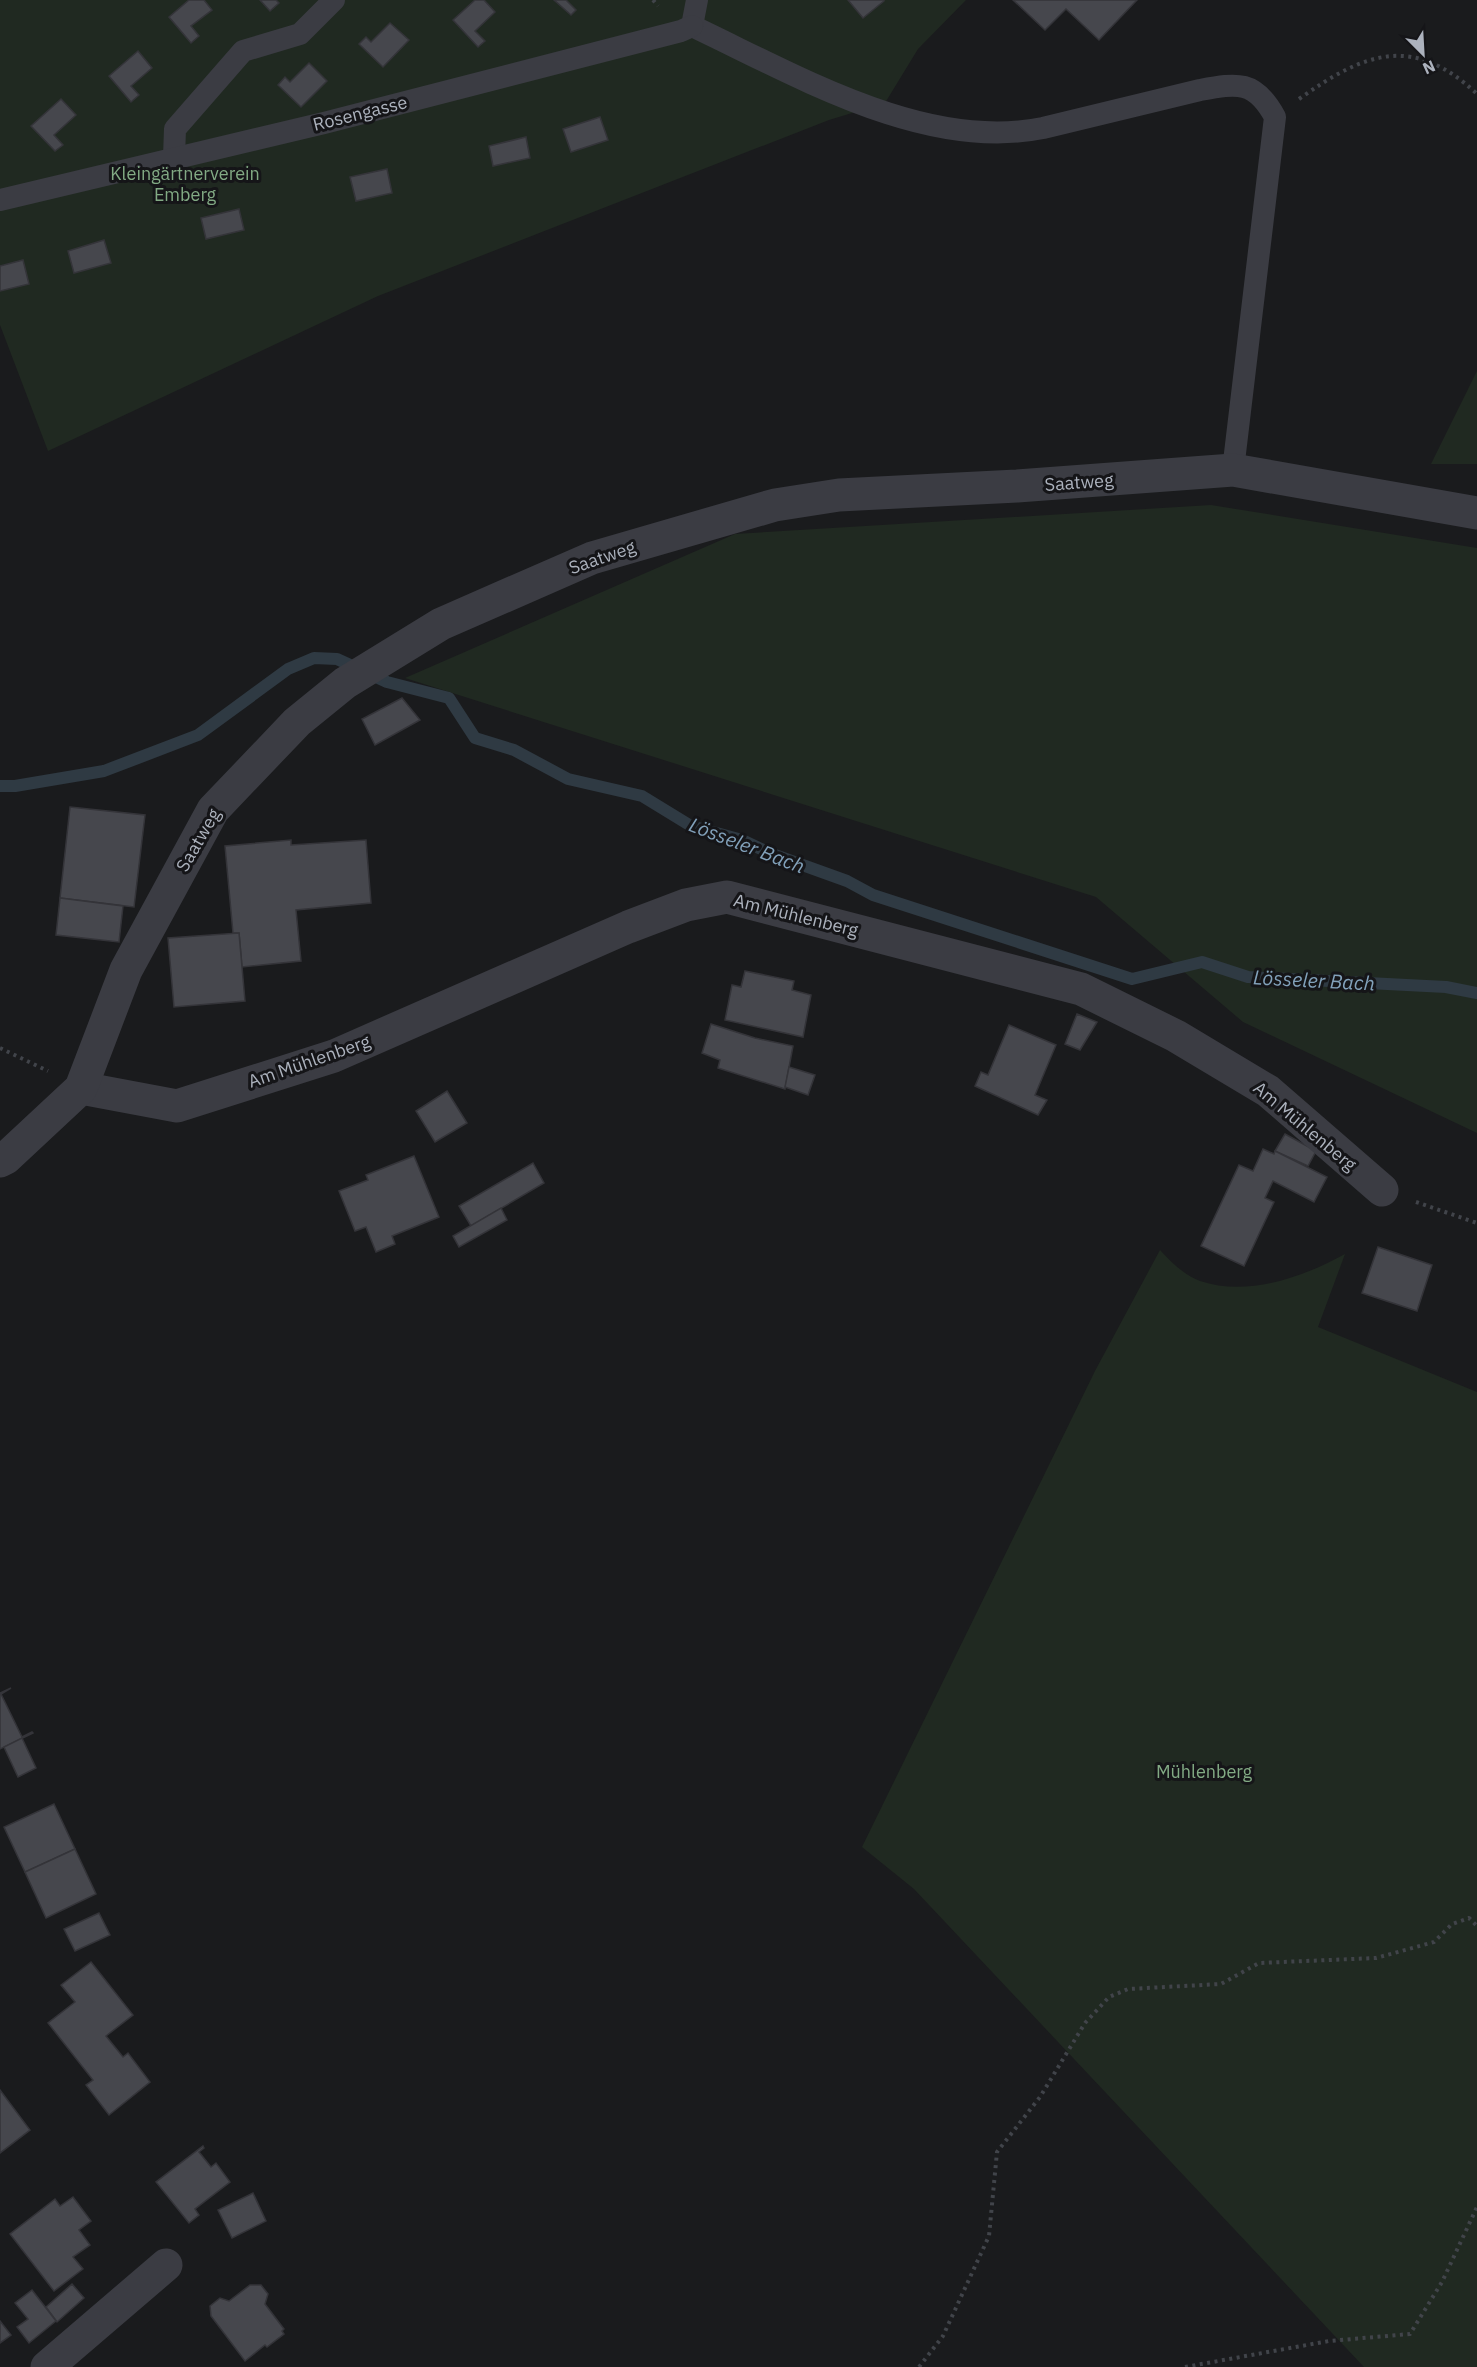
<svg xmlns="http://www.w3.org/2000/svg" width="1477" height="2367" font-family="'IBM Plex Sans',sans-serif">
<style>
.green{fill:#202921}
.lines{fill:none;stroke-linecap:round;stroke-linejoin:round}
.stream{stroke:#2f3a43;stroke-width:12}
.building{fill:#46474d;stroke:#343439;stroke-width:1.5}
.path{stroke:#41444a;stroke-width:4;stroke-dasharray:3 4.5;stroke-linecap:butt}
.service{stroke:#3b3c43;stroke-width:22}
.minor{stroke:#3b3c43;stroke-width:33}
.labels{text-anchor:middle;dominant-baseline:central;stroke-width:6;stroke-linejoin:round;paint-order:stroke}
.street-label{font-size:18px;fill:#acb2bd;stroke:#151518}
.park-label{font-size:18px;fill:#82aa84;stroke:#151518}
.water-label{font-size:20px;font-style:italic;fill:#82a1ba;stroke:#151518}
</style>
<rect width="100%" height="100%" fill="#1a1b1d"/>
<g class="green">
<path d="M0 0H966L918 49 885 103 829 120 378 296 48 451 0 325Z"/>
<path d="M1477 371V464H1431Z"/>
<path d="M1211 505 1477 548V1133L1243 1022 1096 897 405 678 735 534Z"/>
<path d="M1160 1250C1171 1262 1184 1275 1200 1281 1248 1297 1303 1277 1345 1254L1318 1327 1477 1392V2367H1364L914 1889 862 1847 1095 1371Z"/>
</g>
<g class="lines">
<path class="stream" d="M0 786H15L104 771 198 735 288 669 314 658 337 659 387 682 449 698 475 738 514 750 568 779 642 796 691 826 742 840 772 854 847 881 873 895 1132 979 1202 962 1248 977 1446 987 1477 993"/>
</g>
<g class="building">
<path d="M189 0H204L212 10 191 26 199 36 191 43 169 17Z"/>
<path d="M260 0H276L279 3 270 11Z"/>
<path d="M475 0H484L495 12 475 31 485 41 478 47 453 20Z"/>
<path d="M554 0H566L576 10 571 15Z"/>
<path d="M848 0H884V1L863 18Z"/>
<path d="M1013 0H1137L1099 40 1066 9 1045 30Z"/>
<path d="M390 23 409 40 383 67 359 44 366 37 371 42Z"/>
<path d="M138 51 152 68 131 86 139 95 131 102 109 76Z"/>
<path d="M309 63 327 81 301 107 278 85 285 77 290 82Z"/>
<path d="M61 99 76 115 54 135 63 145 55 151 31 126Z"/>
<path d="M600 117 608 140 571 152 563 129Z"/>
<path d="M526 137 530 158 493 166 489 146Z"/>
<path d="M387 169 392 193 356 201 350 177Z"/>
<path d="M239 209 244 230 206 239 201 218Z"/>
<path d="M104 240 111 263 74 273 68 251Z"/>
<path d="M23 260 29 284 0 291V266Z"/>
<path d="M402 698 420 720 375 745 362 719Z"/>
<path d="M70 807 145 815 134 907 60 898Z"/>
<path d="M291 840V845L366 840 371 903 296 910 301 961 242 967 239 933H233L225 846Z"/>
<path d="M60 898 123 906 119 942 56 935Z"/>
<path d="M239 933 245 1001 174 1007 168 938Z"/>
<path d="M745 971 794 981 792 990 811 995 803 1037 725 1020 732 985 741 987Z"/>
<path d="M1077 1014 1097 1022 1080 1050 1065 1044Z"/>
<path d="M711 1024 755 1038 793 1046 785 1089 718 1068 720 1060 702 1053Z"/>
<path d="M1009 1025 1056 1045 1035 1095 1047 1100 1038 1115 975 1086 981 1072 988 1075Z"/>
<path d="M789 1067 815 1075 808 1095 785 1087Z"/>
<path d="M447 1091 467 1123 435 1142 416 1111Z"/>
<path d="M1285 1134 1316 1151 1308 1166 1275 1151Z"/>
<path d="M1263 1149 1274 1154 1275 1151 1327 1177 1314 1202 1273 1181 1265 1198 1274 1202 1244 1266 1201 1246 1239 1165 1253 1171Z"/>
<path d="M414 1156 439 1217 392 1236 395 1244 376 1252 366 1227 355 1231 339 1191 368 1180 366 1175Z"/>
<path d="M533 1163 544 1183 471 1226 459 1206Z"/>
<path d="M501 1208 507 1220 459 1247 453 1236Z"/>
<path d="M1378 1247 1432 1265 1417 1311 1362 1293Z"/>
<path d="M11 1688 1 1694 22 1737 32 1732 33 1733 0 1749V1693Z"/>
<path d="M22 1738 36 1768 18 1777 4 1747Z"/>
<path d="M54 1804 75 1849 25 1872 4 1827Z"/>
<path d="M75 1849 96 1894 46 1918 25 1872Z"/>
<path d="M99 1913 110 1935 75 1951 64 1929Z"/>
<path d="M91 1962 133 2015 106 2036 123 2057 128 2053 150 2082 109 2115 86 2085 93 2080 48 2023 75 2002 61 1985Z"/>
<path d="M0 2090 30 2130 0 2153Z"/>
<path d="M203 2146 204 2148 199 2152 211 2167 216 2163 230 2182 195 2209 199 2215 189 2223 156 2182Z"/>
<path d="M253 2193 266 2221 232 2238 218 2210Z"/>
<path d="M73 2197 91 2221 79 2230 90 2245 73 2257 83 2269 54 2291 10 2234 55 2199 60 2206Z"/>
<path d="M72 2284 84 2298 57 2322 46 2307Z"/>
<path d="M250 2285H261L268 2294 265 2304 284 2329 282 2331 284 2334 267 2347 265 2345 245 2361 211 2316 210 2306 220 2298 229 2301Z"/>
<path d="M32 2290 56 2321 29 2343 17 2327 28 2319 15 2303Z"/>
<path d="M0 2321 11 2335 0 2343Z"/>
</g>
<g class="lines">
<g class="path">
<path d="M653 0 658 6"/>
<path d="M1299 99C1364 53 1412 33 1477 94"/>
<path d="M0 1048 48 1071"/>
<path d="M1416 1202 1477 1223"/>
<path d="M919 2367 943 2336 989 2236 997 2152 1040 2097 1085 2023 1109 1997 1128 1989 1221 1984 1259 1963 1376 1958 1434 1942 1452 1924 1469 1918 1477 1926"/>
<path d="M1185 2367 1329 2341 1410 2334 1442 2282 1477 2207"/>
</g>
<g class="service">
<path d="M692 26C796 75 925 152 1043 128L1200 90C1238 83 1255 80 1275 117L1233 470"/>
<path d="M692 26 697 0"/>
<path d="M174 157 175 129 243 51 300 34 334 0"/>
<path d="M0 200 324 123 681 31 692 26"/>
</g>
<g class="minor">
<path d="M81 1088 177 1106 334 1056 628 927 686 905 727 897 1081 989 1176 1036 1268 1091 1382 1190"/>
<path d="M0 1161 6 1158 81 1088 126 970 213 810 297 722 345 683 441 624 592 558 775 505 839 495 1017 486 1233 470 1477 513"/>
<path d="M47 2367 166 2265"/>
</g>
</g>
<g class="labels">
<g class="street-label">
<text transform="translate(360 113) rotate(-14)">Rosengasse</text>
<text transform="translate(1079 482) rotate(-4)">Saatweg</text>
<text transform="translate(602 557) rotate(-19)">Saatweg</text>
<text transform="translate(198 840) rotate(-60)">Saatweg</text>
<text transform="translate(796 915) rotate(14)">Am Mühlenberg</text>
<text transform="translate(309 1061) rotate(-19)">Am Mühlenberg</text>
<text transform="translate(1305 1126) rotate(40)">Am Mühlenberg</text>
</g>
<g class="park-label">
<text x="185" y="173">Kleingärtnerverein<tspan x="185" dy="21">Emberg</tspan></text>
<text x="1204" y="1771">Mühlenberg</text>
</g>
<g class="water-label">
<text transform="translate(747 845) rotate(21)">Lösseler Bach</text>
<text transform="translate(1314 980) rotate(3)">Lösseler Bach</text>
</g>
</g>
<g transform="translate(1423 54) rotate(156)" stroke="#151518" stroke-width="4.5" paint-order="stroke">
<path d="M0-4.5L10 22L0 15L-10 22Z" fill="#acb2bd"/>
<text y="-9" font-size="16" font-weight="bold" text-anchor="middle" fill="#acb2bd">N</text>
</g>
</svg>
